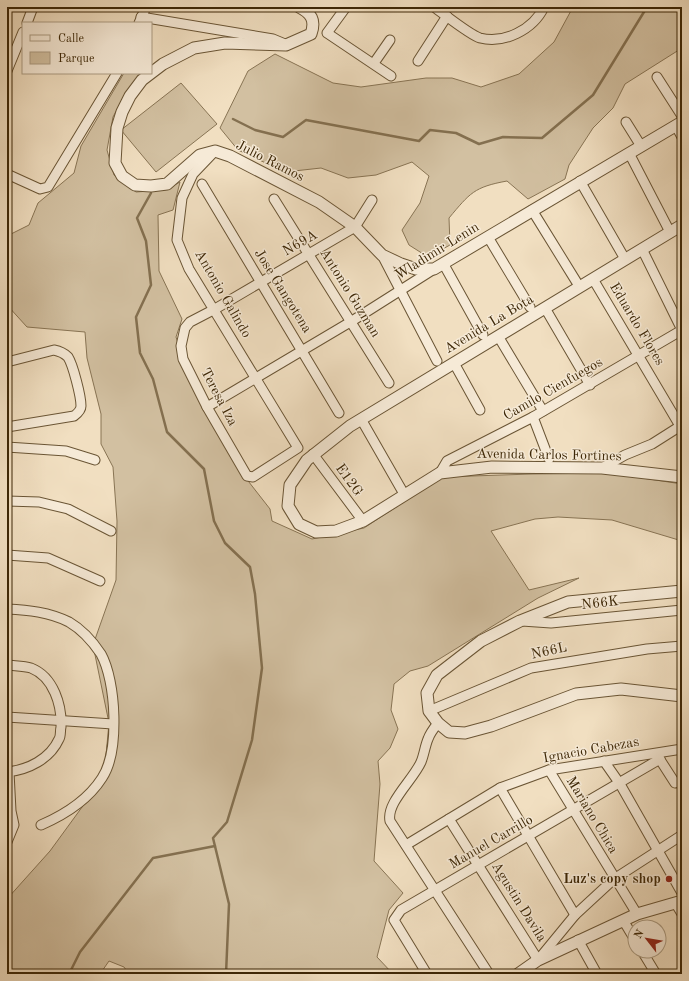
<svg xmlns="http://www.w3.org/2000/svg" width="689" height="981" font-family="'Old Standard TT',serif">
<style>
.green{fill:#d2c0a1;stroke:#887454}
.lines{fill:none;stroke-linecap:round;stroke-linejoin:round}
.stream{stroke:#847050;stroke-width:2.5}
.minor-casing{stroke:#6a5535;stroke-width:11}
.tertiary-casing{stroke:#6a5535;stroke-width:13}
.minor{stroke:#f6ead7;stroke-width:9}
.tertiary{stroke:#f6ead7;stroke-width:11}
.poi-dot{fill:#8f2418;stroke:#f6ead7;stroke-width:1.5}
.labels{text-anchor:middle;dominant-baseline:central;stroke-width:3;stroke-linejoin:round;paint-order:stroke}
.street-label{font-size:14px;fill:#3d2706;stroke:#f6ead7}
.poi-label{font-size:14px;font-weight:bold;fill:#3d2706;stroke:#f6ead7;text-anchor:end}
</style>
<rect width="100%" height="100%" fill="#f1dfc1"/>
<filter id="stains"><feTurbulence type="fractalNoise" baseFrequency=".005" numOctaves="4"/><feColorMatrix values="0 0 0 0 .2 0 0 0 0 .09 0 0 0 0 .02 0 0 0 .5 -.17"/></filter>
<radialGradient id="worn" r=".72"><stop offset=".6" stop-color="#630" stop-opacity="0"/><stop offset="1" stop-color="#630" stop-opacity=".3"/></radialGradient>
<g class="green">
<path d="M573 7H682V48L625 84 613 108 593 128 569 165 565 179 528 199 507 181C474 187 470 193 449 218L450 245 428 257 409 245 402 230 420 203 429 176 412 162 376 175 348 178 321 168 285 172 238 150 220 128 248 71 275 54 333 83 361 87 426 78H452L481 87 519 74 554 42Z"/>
<path d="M124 73H142L126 92 113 117 107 150 114 175 136 192 165 190 180 182 173 210 158 215 159 271 182 319 176 337 184 362 245 477 270 509 272 521 312 539 364 528 442 477 532 474 609 473 682 484V541L612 520 558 517 535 519 491 531 529 590 579 578 538 598 428 666 410 671 394 684 391 710 398 729 390 748 378 761 380 784 374 861 403 893 389 910 377 957 393 974H129L124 967 109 961 100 974H7V899L50 851 104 777 109 723 93 645 116 580 117 521 113 467 101 444V414L87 358 85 332 27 327 7 305V236L29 225 38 203 74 173 81 146Z"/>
<path d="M181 83 217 124 156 172 121 130Z"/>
</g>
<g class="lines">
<g class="stream">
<path d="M233 119 255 130 283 137 306 120 419 141 430 130 456 133 479 144 503 137 542 138 593 95 647 7"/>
<path d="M151 193 137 218 146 241 151 285 136 317 140 353 153 379 167 432 204 469 214 521 225 543 250 567 255 594 262 668 252 740 227 822 213 838 229 904 226 974"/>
<path d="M69 974 80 952 153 858 215 846"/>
</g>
<g class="minor-casing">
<g id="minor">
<path d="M346 7 327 33 391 76"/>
<path d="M434 7C444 14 470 35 480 38 504 44 533 30 544 7"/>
<path d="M141 17 273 39 285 44"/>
<path d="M27 23 33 7"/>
<path d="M139 23 146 7"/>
<path d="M418 61 447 16"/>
<path d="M374 63 390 40"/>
<path d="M7 71 23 32"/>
<path d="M657 77 682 116"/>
<path d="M626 122 641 146"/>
<path d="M676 126 682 137"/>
<path d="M215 151 193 174 182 198 177 240 189 269 298 448 253 477 247 476 207 407 183 359 181 346 185 328 190 322 215 309 355 227 372 200"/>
<path d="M629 153 670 232"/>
<path d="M7 174 40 189 48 187 117 73"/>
<path d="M580 181 625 259"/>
<path d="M202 184 339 413"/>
<path d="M274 199 389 383"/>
<path d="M532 210 579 286"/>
<path d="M488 237 530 307"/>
<path d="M642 249 682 330"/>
<path d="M382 255 437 361"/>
<path d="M443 263 483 335"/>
<path d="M593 279 680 426"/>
<path d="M545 308 590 385"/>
<path d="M498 336 543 411"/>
<path d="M7 362 54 350C59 351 64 353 68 357 73 365 81 396 81 406 81 410 78 413 74 416L7 427"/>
<path d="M454 363 480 410"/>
<path d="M207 407 352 321 434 269"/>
<path d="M533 417 549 459"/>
<path d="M361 419 404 494"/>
<path d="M7 447 66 451 95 460"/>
<path d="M313 454 363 521"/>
<path d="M602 468 625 455 652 444 682 425"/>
<path d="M440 473 447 461 533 417 682 330"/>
<path d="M7 501 39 502 68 509 111 531"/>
<path d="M7 555 48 558 100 581"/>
<path d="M7 609C28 610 49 612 69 622 81 629 93 642 101 654 116 681 120 751 102 778 88 800 64 815 41 825"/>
<path d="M522 621 551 623 682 610"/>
<path d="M7 665C15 666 24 666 31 668 54 677 62 706 61 727 60 731 61 736 59 739 50 759 28 770 7 772"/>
<path d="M429 711 531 668 647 649 682 646"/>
<path d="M7 717 113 724"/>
<path d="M438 723C434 728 430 733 428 739 425 746 424 755 421 762 413 780 386 803 390 821L489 974"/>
<path d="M657 755 675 783"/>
<path d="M604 761 620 784 682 893"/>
<path d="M549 770 637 914"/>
<path d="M500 788 575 915"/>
<path d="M449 819 538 960 575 915 614 879 682 835"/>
<path d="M7 842 14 825 11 811 9 772"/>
<path d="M406 845 500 788 549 770 682 749"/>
<path d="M676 904 682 914"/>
<path d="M623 920 635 940"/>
<path d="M578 940 597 974"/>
<path d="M642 951 656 974"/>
<path d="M427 974 394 920 401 910 660 759"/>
</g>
</g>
<g class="tertiary-casing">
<g id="tertiary">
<path d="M299 7C311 13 316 20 311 34L286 45 225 43 194 48 163 64 142 80 130 96 122 112 117 128 115 163 122 176 135 185 151 186 167 184 200 155 215 151 230 156 319 202 355 227 382 255 401 264 416 269H434L682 122"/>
<path d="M682 225 350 426 307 460 290 485 288 506 299 524 316 532 336 531 363 521 440 473 492 467 602 468 682 477"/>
<path d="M682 591 568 602 520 621 481 641 437 675 427 693 429 711 438 723 449 732 465 733 491 726 576 694 621 689 682 696"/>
<path d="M518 974 538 960 637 914 682 901"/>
</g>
</g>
<use href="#minor" class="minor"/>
<use href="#tertiary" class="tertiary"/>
</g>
<circle class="poi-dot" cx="669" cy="879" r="4"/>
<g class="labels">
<g class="street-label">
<text transform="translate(270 161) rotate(27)">Julio Ramos</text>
<text transform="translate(300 243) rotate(-30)">N69A</text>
<text transform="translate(437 251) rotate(-32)">Wladimir Lenin</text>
<text transform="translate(283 291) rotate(58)">Jose Gangotena</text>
<text transform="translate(350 293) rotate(58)">Antonio Guzman</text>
<text transform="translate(223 294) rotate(60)">Antonio Galindo</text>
<text transform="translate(489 324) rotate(-31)">Avenida La Bota</text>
<text transform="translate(637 324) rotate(59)">Eduardo Flores</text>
<text transform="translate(553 389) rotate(-30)">Camilo Cienfuegos</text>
<text transform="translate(219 397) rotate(62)">Teresa Iza</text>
<text transform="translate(549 455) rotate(1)">Avenida Carlos Fortines</text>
<text transform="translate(349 480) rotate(54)">E12G</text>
<text transform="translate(600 603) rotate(-6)">N66K</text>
<text transform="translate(549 651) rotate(-12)">N66L</text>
<text transform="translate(591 750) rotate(-10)">Ignacio Cabezas</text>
<text transform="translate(592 815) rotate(59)">Mariano Chica</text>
<text transform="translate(491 842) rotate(-30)">Manuel Carrillo</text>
<text transform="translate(519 902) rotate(58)">Agustin Davila</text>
</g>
<g class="poi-label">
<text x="661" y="879">Luz's copy shop</text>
</g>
</g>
<rect width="689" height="981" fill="none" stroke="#f1dfc1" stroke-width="24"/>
<rect x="8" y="8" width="673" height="965" fill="none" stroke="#3d2706" stroke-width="2"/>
<rect x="12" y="12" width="665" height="957" fill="none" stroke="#3d2706"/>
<rect x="22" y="22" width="130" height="52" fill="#f6ead7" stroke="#ac9c83"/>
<rect x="30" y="35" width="20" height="6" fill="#f6ead7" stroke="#ac9c83"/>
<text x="58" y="42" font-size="12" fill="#3d2706">Calle</text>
<rect x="30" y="52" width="20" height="12" fill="#d2c0a1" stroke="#ac9c83"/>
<text x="58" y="62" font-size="12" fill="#3d2706">Parque</text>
<g transform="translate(647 939) rotate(301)"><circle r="19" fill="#f6ead7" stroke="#ac9c83"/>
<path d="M0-3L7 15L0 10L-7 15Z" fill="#8f2418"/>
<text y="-6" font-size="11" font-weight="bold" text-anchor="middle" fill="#3d2706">N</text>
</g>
<rect width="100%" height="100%" filter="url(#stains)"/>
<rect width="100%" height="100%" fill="url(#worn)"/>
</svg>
